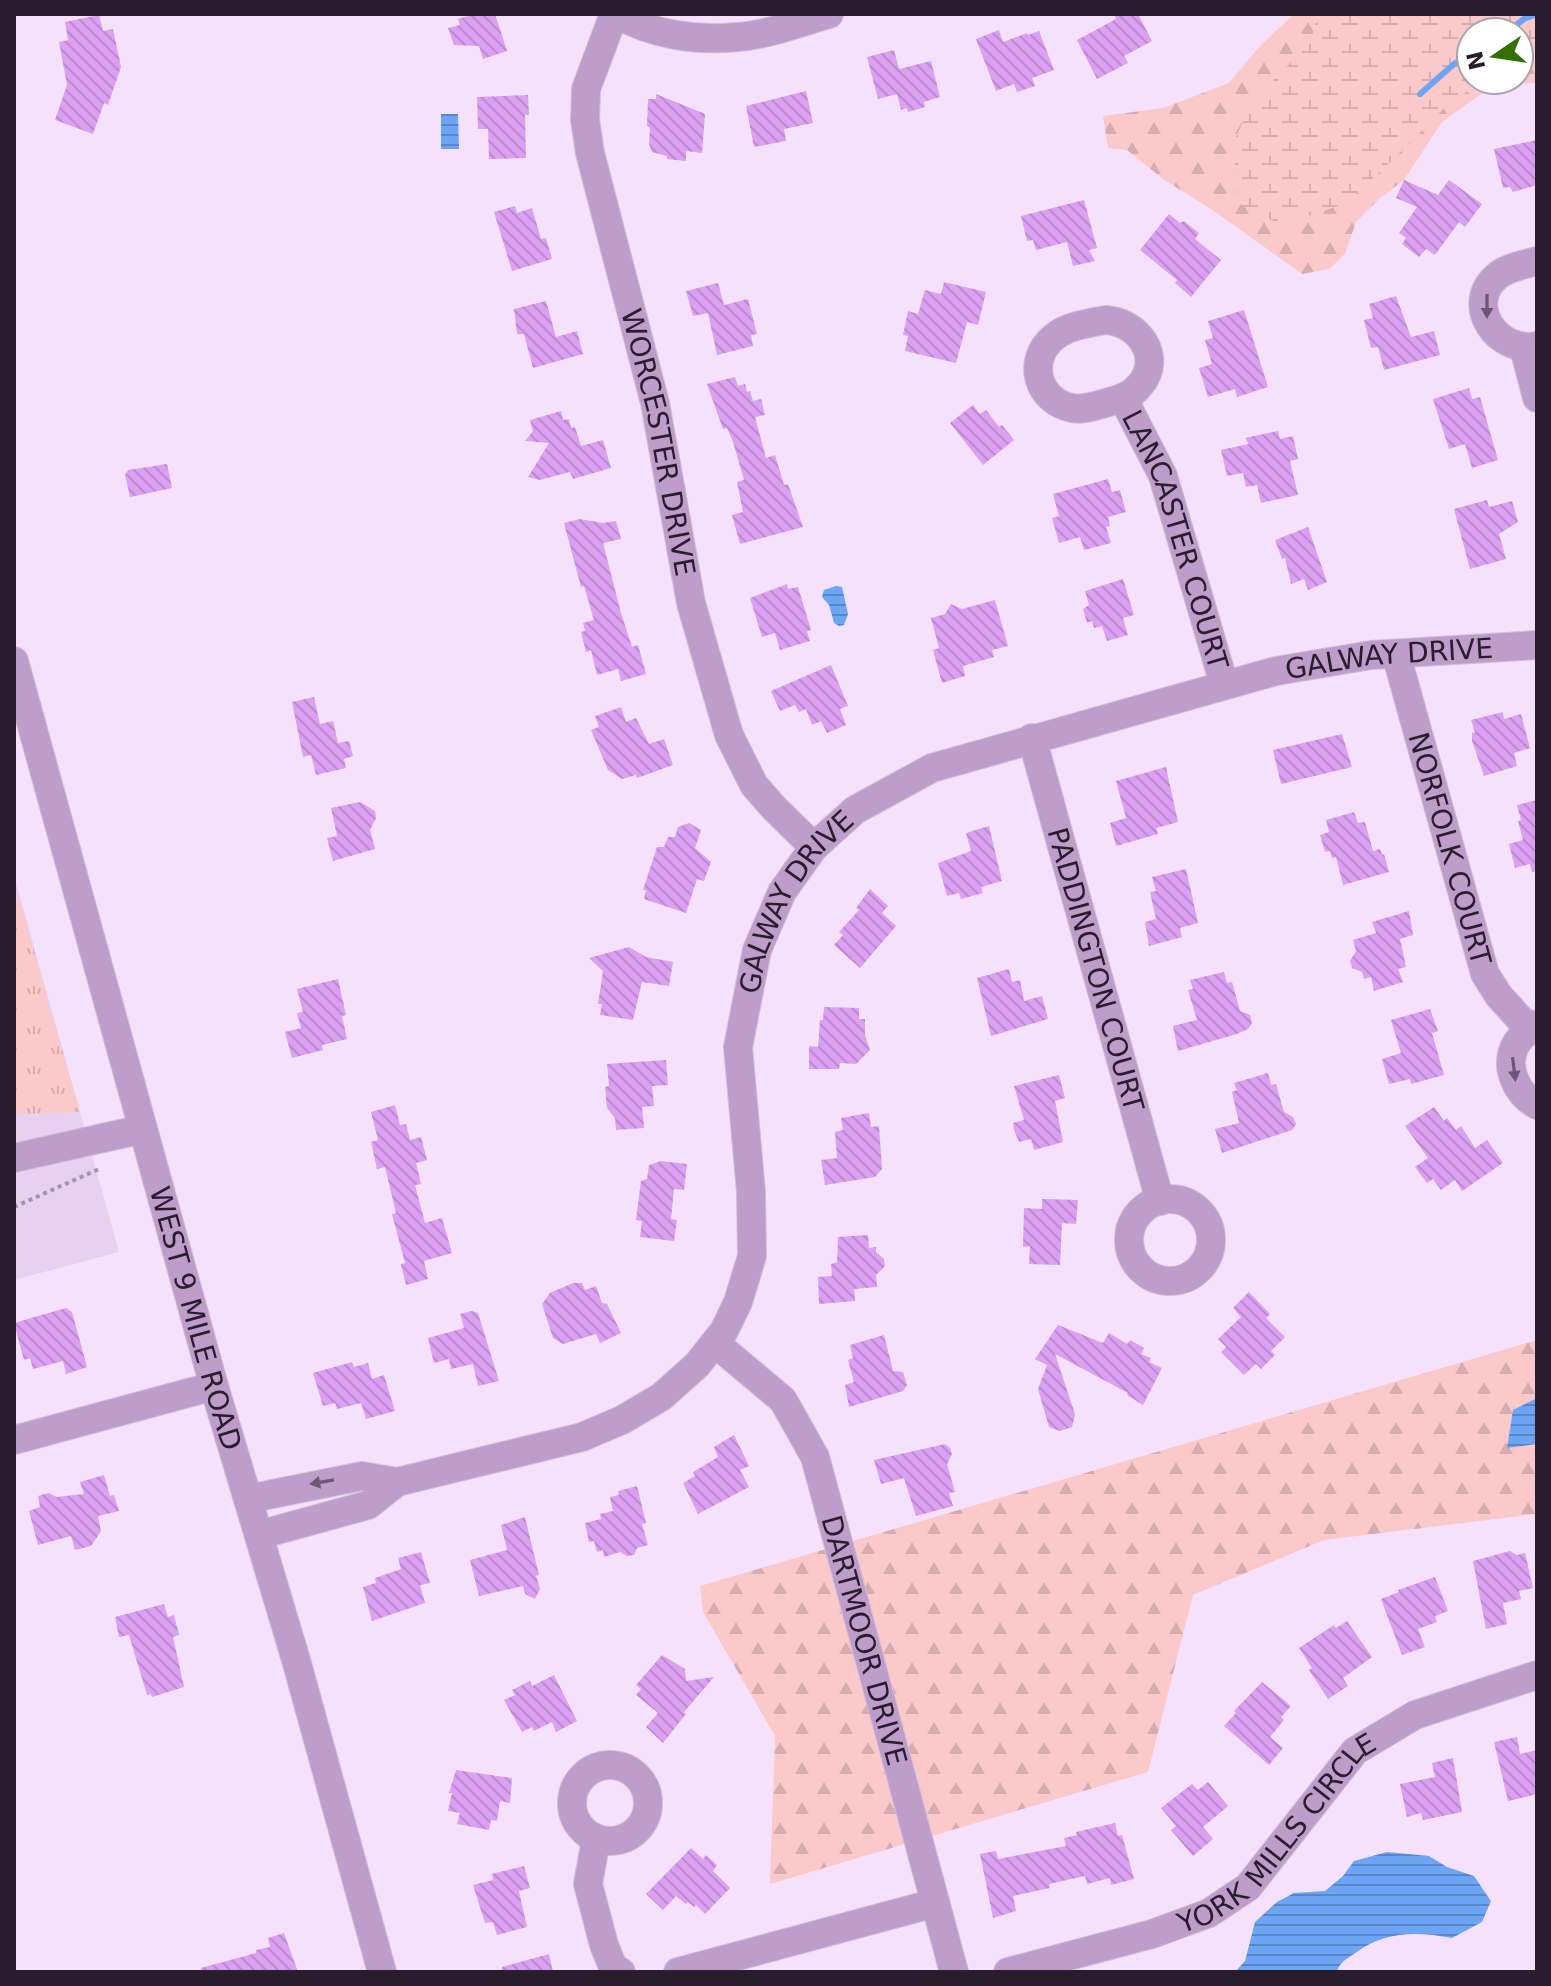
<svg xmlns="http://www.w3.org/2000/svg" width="1551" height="1986" font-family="'DejaVu Sans',sans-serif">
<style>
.built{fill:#e8d1f0}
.grass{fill:url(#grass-tufts)}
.forest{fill:url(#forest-firs);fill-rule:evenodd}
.wetland{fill:url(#wetland-marsh)}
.water{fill:url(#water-rules)}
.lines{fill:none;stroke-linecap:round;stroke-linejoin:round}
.stream{stroke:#6ca5f4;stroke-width:6}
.building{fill:url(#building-back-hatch)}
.minor-casing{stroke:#d0bed7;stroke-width:30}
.path{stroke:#a493aa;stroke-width:4;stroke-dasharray:4 4;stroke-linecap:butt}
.minor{stroke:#be9dca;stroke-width:28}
.oneway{fill:#6c5774}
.labels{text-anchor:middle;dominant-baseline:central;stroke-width:6;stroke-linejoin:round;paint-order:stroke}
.street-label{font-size:28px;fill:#291d2d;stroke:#fff}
</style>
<defs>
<pattern id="grass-tufts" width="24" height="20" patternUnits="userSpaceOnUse" patternTransform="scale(2)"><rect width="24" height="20" fill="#fbc9ca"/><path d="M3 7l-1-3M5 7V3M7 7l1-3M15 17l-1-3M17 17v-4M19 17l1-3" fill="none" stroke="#d7acae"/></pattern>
<pattern id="forest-firs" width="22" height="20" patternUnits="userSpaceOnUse" patternTransform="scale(2)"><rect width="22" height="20" fill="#fbc9ca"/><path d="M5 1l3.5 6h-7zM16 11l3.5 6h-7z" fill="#d7acae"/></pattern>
<pattern id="wetland-marsh" width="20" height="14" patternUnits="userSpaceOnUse" patternTransform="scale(2)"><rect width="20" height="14" fill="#fbc9ca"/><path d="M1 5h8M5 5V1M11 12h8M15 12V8" fill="none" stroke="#d7acae"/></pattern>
<pattern id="water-rules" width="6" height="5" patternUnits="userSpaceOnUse" patternTransform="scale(2)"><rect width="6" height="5" fill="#6ca5f4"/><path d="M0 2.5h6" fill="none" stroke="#5986c6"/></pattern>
<pattern id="building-back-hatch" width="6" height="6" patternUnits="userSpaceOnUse" patternTransform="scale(2)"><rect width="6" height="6" fill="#dca0f2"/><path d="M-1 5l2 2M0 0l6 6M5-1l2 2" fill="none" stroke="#bd89d0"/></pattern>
</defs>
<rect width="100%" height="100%" fill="#f5e1fc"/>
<path class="built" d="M14 875 119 1252 14 1280Z"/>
<path class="grass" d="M14 881 80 1112 14 1114Z"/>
<g class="forest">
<path d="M1294 14H1537V83L1495 84 1442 122 1404 180 1380 198 1356 222 1345 254 1329 269 1302 274 1214 211 1163 179 1127 150 1108 148 1103 116 1163 108 1229 83 1260 46ZM1471 32H1519V80H1471Z"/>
<path d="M1537 1340V1514L1324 1540 1193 1595 1148 1772 770 1884 775 1736 703 1612 700 1586Z"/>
</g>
<path class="wetland" d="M1318 14H1537V61L1519 65V32H1471V80H1488L1451 101 1412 141 1347 203 1281 225 1238 203 1233 143 1253 101 1310 43Z"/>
<g class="water">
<path d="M441 114H458L459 149H441Z"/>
<path d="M836 586 842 587 848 614 844 625 839 626 834 623 829 605 822 597 824 590Z"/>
<path d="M1537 1398V1444L1507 1448 1513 1410Z"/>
<path d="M1387 1852 1429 1856 1447 1867 1474 1876 1491 1901 1482 1922 1452 1938C1417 1931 1383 1931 1354 1954 1346 1959 1339 1963 1337 1972H1235L1245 1961 1255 1922 1277 1902 1294 1893 1325 1891 1343 1876 1354 1861Z"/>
</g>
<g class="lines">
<g class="stream">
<path d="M1507 32 1524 19 1537 14"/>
<path d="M1420 94 1454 64 1471 53"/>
</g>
</g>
<g class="building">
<path d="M475 14H495L507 51 483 59 479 46 454 45 448 28 460 25 458 19Z"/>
<path d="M1114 14H1138L1152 41 1124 56 1128 63 1097 79 1077 40 1116 19Z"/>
<path d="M99 15 103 31 113 29 121 67 108 105 104 103 93 134 55 120 67 85 59 42 68 40 65 22Z"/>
<path d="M999 30 1003 42 1027 33 1028 35 1039 31 1054 70 1032 78 1035 86 1017 92 1014 84 996 91 976 39Z"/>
<path d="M894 50 899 69 931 61 940 97 924 102 925 107 908 112 907 108 901 110 897 94 878 99 867 57Z"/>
<path d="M806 91 813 123 784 129 786 141 754 147 746 106Z"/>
<path d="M656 94 705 114 702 153 686 151V161L667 159V156L652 152 649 144 650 128 647 126 648 99H656Z"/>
<path d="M528 95 529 115H525L526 158 489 159 488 129H478L477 97Z"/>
<path d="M1537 140V185L1513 192 1510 187 1503 188 1494 149Z"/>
<path d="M1404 180 1438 195 1449 180 1482 204 1465 227 1459 222 1435 255 1426 249 1419 257 1402 244 1406 238 1399 233 1417 207 1396 198Z"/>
<path d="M1084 200 1097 248 1089 250 1095 261 1073 266 1067 242 1036 250 1033 240 1027 241 1021 216Z"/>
<path d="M515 206 517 213 532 208 541 239 546 238 552 259 512 271 494 212Z"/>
<path d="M1169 214 1180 223 1184 221 1199 233 1195 239 1221 260 1191 297 1175 283 1177 280 1140 250Z"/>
<path d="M944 282 986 292 978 325 967 322 956 363 905 351 908 336 903 335 908 311 918 314 925 290 941 294Z"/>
<path d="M718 283 724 305 748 299 757 334 751 335 753 346 717 355 708 313 693 316 686 291Z"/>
<path d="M1396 296 1411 337 1434 331 1440 355 1384 370 1378 347 1371 348 1364 320 1373 318 1369 304Z"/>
<path d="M546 301 556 337 577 331 583 354 533 368 524 334H517L514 309Z"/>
<path d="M1244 310 1268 387 1237 397 1235 389 1208 397 1199 368 1212 364 1205 340 1213 338 1208 321Z"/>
<path d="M735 377 738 386 745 384 747 392 750 391 753 401 761 399 765 415 755 417 766 458 775 455 784 485 788 484 803 527 740 544 732 515 743 512 737 482 744 480 733 442 727 428 723 429 707 384Z"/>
<path d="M1469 388 1472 399 1480 397 1498 460 1472 468 1465 444 1449 449 1433 399Z"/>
<path d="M973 405 980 414 986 410 999 427 1002 425 1014 440 983 465 950 423Z"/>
<path d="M561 411 563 420 569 419 571 428 575 427 581 446 603 440 611 468 573 479 570 472 540 480 528 477 549 443 525 441 533 431 530 420Z"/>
<path d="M1278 431 1280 439 1293 436 1298 459 1290 461 1298 495 1261 503 1257 485 1246 487 1243 473 1227 476 1221 450 1249 444 1245 438Z"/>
<path d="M167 464 172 488 130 497 125 475 128 470Z"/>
<path d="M1108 479 1112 492 1120 490 1126 512 1108 517 1110 526 1106 527 1111 543 1084 550 1080 537 1059 543 1052 518 1059 516 1053 494Z"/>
<path d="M1487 500 1489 507 1512 501 1518 522 1499 534 1506 559 1470 569 1454 509Z"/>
<path d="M580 519 603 523 616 521 621 539 603 543 621 613 632 647 638 645 646 674 621 681 618 669 597 675 591 650 586 652 581 632 585 631 583 623 594 620 584 586 581 587 564 523Z"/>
<path d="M1308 527 1327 582 1308 590 1304 579 1291 584 1285 558 1282 559 1275 540Z"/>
<path d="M1123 579 1134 615 1123 618 1128 635 1107 641 1102 626 1094 628 1092 621 1087 623 1083 609 1089 605 1085 591Z"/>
<path d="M787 584 788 589 798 587 811 630 807 631 810 641 780 650 775 633 762 637 750 598Z"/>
<path d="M995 600 1008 646 992 650 994 657 963 666 965 676 942 683 933 650 939 648 931 618 945 614 951 604 962 609Z"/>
<path d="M831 665 848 706 840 709 846 725 827 733 821 721 812 725 806 709 799 712 795 705 780 711 771 691Z"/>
<path d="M314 697 320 724 333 721 338 743 349 741 353 756 344 759 346 768 316 775 311 755 303 757 292 702Z"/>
<path d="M621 707 626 722 636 718 649 744 664 739 673 765 637 778 636 775 622 779 608 770 591 730 599 727 595 716Z"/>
<path d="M1503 712 1504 719 1521 714 1530 748 1514 753 1517 766 1484 776 1472 741V733L1475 732 1471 720Z"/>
<path d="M1342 734 1352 767 1281 784 1273 750Z"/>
<path d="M1166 767 1178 822 1156 828 1158 834 1116 846 1110 823 1126 818 1116 781Z"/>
<path d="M1537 800V871L1532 872 1530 864 1515 868 1509 844 1523 840 1518 821 1521 820 1517 805Z"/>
<path d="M360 802 375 811 376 818 370 830 375 849 333 861 327 838 337 836 331 808Z"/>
<path d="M1354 812 1358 823 1365 822 1373 851 1380 849 1382 855 1384 854 1389 872 1343 885 1336 857 1332 858 1330 851 1325 852 1320 835 1329 832 1326 820Z"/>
<path d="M689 823 701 830 695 848 711 862 704 881 697 879 686 913 644 899 646 890H643L657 847H664L668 837H675L678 827Z"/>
<path d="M989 826 1002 881 981 887 983 893 961 899 959 893 947 896 938 863 971 851 966 833Z"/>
<path d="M1186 869 1198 923 1180 928 1182 937 1149 946 1145 922 1156 919 1150 892 1156 891 1152 877Z"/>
<path d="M870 889 888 906 882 913 896 926 860 968 834 945 843 935 839 932 859 910 856 908Z"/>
<path d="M1409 911 1413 935 1400 939 1406 967 1398 969 1403 982 1374 991 1371 977 1364 979 1362 972 1352 968 1350 961 1356 951 1353 940 1376 933 1372 922Z"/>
<path d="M629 947 646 957 673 962 669 986 642 982 633 1020 600 1015 602 1004H598L603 971 589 958Z"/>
<path d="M1009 969 1012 982 1020 980 1024 1001 1042 996 1048 1019 991 1036 977 978Z"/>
<path d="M1224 972 1227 983 1232 982 1240 1011 1250 1015 1252 1023 1248 1029 1237 1034 1178 1051 1173 1026 1197 1020 1188 990 1193 989 1190 980Z"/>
<path d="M338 979 346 1015 342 1016 347 1039 322 1045 323 1050 292 1058 285 1032 301 1028 297 1013 303 1012 297 989Z"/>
<path d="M824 1007 859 1008V1019H865V1035L870 1050 856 1064 840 1063 839 1069H809V1046L818 1047 820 1020H823Z"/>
<path d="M1430 1009 1438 1031 1432 1033 1444 1075 1411 1084 1410 1079 1389 1084 1382 1059 1401 1053 1391 1020Z"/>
<path d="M666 1060 668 1085 652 1086 654 1106 642 1107 644 1128 616 1130 615 1118 607 1108 605 1087 609 1086 607 1064Z"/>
<path d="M1268 1073 1271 1085 1276 1084 1284 1112 1293 1117 1296 1124 1292 1130 1222 1153 1215 1129 1239 1123 1232 1092 1237 1090 1234 1083Z"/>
<path d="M1059 1075 1065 1098 1055 1101 1063 1142 1034 1150 1031 1139 1019 1142 1014 1130 1013 1123 1024 1120 1014 1086Z"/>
<path d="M395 1105 400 1125 406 1124 410 1140 421 1137 427 1160 416 1163 421 1184 415 1185 425 1223 442 1218 452 1253 424 1261 428 1279 406 1285 401 1264 405 1263 392 1214 396 1213 385 1167 377 1169 371 1142 378 1140 371 1112Z"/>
<path d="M1434 1107 1444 1121 1447 1118 1456 1130 1461 1126 1475 1148 1487 1140 1503 1163 1462 1191 1455 1180 1441 1190 1433 1179 1427 1183 1415 1167 1428 1158 1405 1126Z"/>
<path d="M869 1113 871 1127 879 1126 882 1169 875 1177 825 1185 821 1160 837 1158 835 1132 843 1130 841 1118Z"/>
<path d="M661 1161 687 1164 684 1190 674 1189 671 1219 677 1220 674 1241 640 1237 642 1221 636 1220 641 1181 647 1179 649 1165Z"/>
<path d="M1042 1199 1078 1200 1076 1224 1062 1223 1060 1265 1029 1264 1030 1246 1023 1247 1024 1208 1042 1209Z"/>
<path d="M868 1235 869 1248 876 1247V1252L884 1259 885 1266 876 1275 877 1287 854 1289 855 1301 819 1304 818 1277 832 1276 831 1264 837 1262 838 1237Z"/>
<path d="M573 1283H582L585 1290 596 1286 602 1303 607 1304 621 1333 600 1343 596 1334 563 1344 553 1338 542 1304 550 1293Z"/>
<path d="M1249 1292 1270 1314 1266 1318 1285 1337 1271 1351 1275 1355 1261 1369 1256 1364 1244 1375 1221 1352 1226 1347 1218 1339 1241 1317 1233 1308Z"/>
<path d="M66 1308 72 1312 87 1367 66 1374 63 1361 33 1369 30 1358 24 1360 14 1323Z"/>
<path d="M472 1311 478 1313 499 1381 478 1386 473 1364 451 1369 449 1359 434 1363 428 1338 464 1328 460 1314Z"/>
<path d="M1058 1325 1103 1343 1109 1333 1127 1344 1130 1340 1144 1348 1141 1354 1151 1358 1149 1362 1162 1368 1143 1405 1127 1395 1128 1393 1055 1354 1075 1414 1072 1427 1060 1431 1049 1427 1038 1389 1047 1365 1035 1359Z"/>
<path d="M884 1335 893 1371 903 1372 907 1385 903 1391 849 1407 845 1385 854 1382 848 1360 853 1358 850 1345Z"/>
<path d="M352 1362 354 1367 368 1363 372 1379 384 1375 395 1411 366 1419 361 1403 337 1409 335 1403 323 1406 313 1373Z"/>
<path d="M734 1435 749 1466 740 1470 749 1487 698 1514 683 1483 695 1476 693 1472 718 1457 714 1447Z"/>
<path d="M945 1444 950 1448 952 1454 947 1464 955 1492 949 1493 953 1506 916 1516 904 1478 881 1484 874 1460Z"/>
<path d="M104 1475 110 1496 114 1495 119 1511 98 1516 101 1531 91 1546 75 1550 71 1536 38 1545 29 1511 40 1507 38 1496 49 1493 56 1497 84 1494 80 1482Z"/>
<path d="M637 1486 646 1523 642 1524 648 1545 637 1548 634 1555 627 1556 620 1552 604 1557 603 1550 597 1552 594 1541 589 1542 585 1523 601 1519 600 1514 613 1511 610 1497 619 1495 618 1491Z"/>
<path d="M525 1517 539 1575 536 1576 540 1589 535 1599 525 1594 523 1586 479 1596 470 1560 507 1550 501 1525Z"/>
<path d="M1510 1551 1517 1555 1525 1553 1533 1588 1519 1591 1521 1599 1503 1603 1507 1624 1486 1629 1473 1561Z"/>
<path d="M421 1552 430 1583 420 1585 425 1603 372 1621 363 1587 376 1583 375 1578 401 1569 398 1558Z"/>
<path d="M1435 1577 1448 1611 1435 1616 1437 1622 1418 1629 1425 1647 1402 1655 1381 1599 1399 1592 1398 1590Z"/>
<path d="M164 1604 168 1617 174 1615 179 1635 173 1637 184 1687 152 1697 151 1694 147 1695 129 1635 119 1637 115 1617Z"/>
<path d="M1347 1621 1372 1657 1343 1678 1348 1686 1328 1699 1309 1670 1312 1668 1299 1648 1334 1625 1336 1628Z"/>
<path d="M662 1655 685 1669 686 1681 714 1677 684 1712 686 1714 663 1743 646 1727 658 1713 636 1695 641 1689 636 1685Z"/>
<path d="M554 1675 577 1721 556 1732 552 1722 534 1731 532 1727 522 1732 504 1700 515 1695 512 1690 530 1681 532 1686Z"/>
<path d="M1262 1682 1291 1706 1281 1717 1284 1720 1270 1737 1283 1748 1269 1765 1224 1726 1236 1713 1234 1711Z"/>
<path d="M1517 1737 1520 1754 1537 1750V1794L1508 1801 1494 1742Z"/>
<path d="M1453 1758 1462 1812 1423 1820 1421 1813 1407 1817 1400 1784 1435 1777 1432 1763Z"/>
<path d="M456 1770 512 1778 510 1803 500 1801 497 1821 491 1820 489 1830 457 1824 460 1813 448 1811 452 1793H449Z"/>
<path d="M1208 1782 1228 1806 1203 1827 1213 1839 1193 1856 1171 1830 1176 1826 1161 1808 1192 1784 1198 1790Z"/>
<path d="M1115 1823 1118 1836 1122 1835 1134 1879 1111 1885 1110 1878 1087 1884 1085 1876 1049 1884 1050 1888 1013 1896 1016 1911 993 1918 980 1854 996 1851 998 1859 1066 1846 1064 1838 1077 1835 1076 1832Z"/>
<path d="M691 1848 703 1859 706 1855 717 1865 713 1871 730 1888 705 1914 696 1905 694 1907 688 1902 686 1904 676 1896 663 1910 646 1894Z"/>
<path d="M524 1866 530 1888 519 1891 527 1927 497 1935 493 1922 485 1923 473 1885 493 1880 492 1874Z"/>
<path d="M284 1933 298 1972H202L201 1968 256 1953V1950L270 1947 268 1938Z"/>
<path d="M549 1954 553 1972H502V1967Z"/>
</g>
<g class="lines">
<g class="minor-casing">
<g id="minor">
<path id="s1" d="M614 14 586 89 585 120 590 153 655 403 691 603 729 735 754 785 774 808 814 847"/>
<path d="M617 14C652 35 697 41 738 37 768 35 800 22 829 14"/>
<path d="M1537 261C1523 265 1507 267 1496 277 1464 306 1498 354 1537 346"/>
<path d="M1106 320C1138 322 1164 357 1140 385 1131 397 1116 400 1102 404 1092 407 1083 410 1072 408 1037 401 1026 360 1054 337 1067 326 1089 323 1106 320Z"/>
<path d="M1524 348 1537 398"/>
<path id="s2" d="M1123 398 1163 476 1224 684"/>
<path id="s3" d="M1396 654 1485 974 1499 996 1530 1030"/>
<path id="s4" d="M14 661 214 1386 296 1660 382 1972"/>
<path id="s5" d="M1032 738 1160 1201"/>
<path d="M1537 1024C1529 1030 1518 1038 1514 1048 1505 1070 1518 1095 1537 1105"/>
<path d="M14 1158 143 1129"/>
<circle cx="1170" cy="1240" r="41"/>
<path id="s6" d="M715 1343 783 1400 815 1457 954 1972"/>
<path d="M14 1440 214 1386"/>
<path id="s7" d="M248 1499 362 1476 397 1482 582 1437 622 1420 661 1397 697 1365 724 1331 738 1302 752 1256 751 1192 738 1047 757 950 782 892 814 847 855 810 932 768 1276 671 1371 655 1537 645"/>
<path d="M259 1535 368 1505 397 1482"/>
<circle cx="610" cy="1803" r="38"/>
<path d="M596 1839 588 1884 604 1945 613 1967 621 1972"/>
<path d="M678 1972 935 1903"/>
<path id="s8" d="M1008 1972 1152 1934 1209 1913 1248 1887 1355 1751 1415 1715 1537 1675"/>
</g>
</g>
<path class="path" d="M14 1207 99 1169"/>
<use href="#minor" class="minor"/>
</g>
<defs><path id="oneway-solid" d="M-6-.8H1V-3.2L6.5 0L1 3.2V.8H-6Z" transform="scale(2)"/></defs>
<g class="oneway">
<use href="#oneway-solid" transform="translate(1487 306) rotate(90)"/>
<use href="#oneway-solid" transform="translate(1514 1069) rotate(83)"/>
<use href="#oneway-solid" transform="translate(322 1482) rotate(170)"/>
</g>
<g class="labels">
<g class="street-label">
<text stroke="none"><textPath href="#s1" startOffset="442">WORCESTER DRIVE</textPath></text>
<text stroke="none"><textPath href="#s2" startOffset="152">LANCASTER COURT</textPath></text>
<text stroke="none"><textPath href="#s7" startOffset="1644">GALWAY DRIVE</textPath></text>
<text stroke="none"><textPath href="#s3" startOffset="202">NORFOLK COURT</textPath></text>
<text stroke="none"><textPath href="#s7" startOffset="972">GALWAY DRIVE</textPath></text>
<text stroke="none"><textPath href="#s5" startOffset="240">PADDINGTON COURT</textPath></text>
<text stroke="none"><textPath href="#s4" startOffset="682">WEST 9 MILE ROAD</textPath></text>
<text stroke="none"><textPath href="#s6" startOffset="344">DARTMOOR DRIVE</textPath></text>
<text stroke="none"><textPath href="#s8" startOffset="314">YORK MILLS CIRCLE</textPath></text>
</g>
</g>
<rect width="1551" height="1986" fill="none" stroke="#291d2d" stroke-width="32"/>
<g transform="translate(1495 56) rotate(257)"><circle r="38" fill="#ffffff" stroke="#a9a5ab" stroke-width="2"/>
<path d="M0-6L14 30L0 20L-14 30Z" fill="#327005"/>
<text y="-12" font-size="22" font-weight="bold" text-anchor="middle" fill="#291d2d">N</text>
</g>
</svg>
